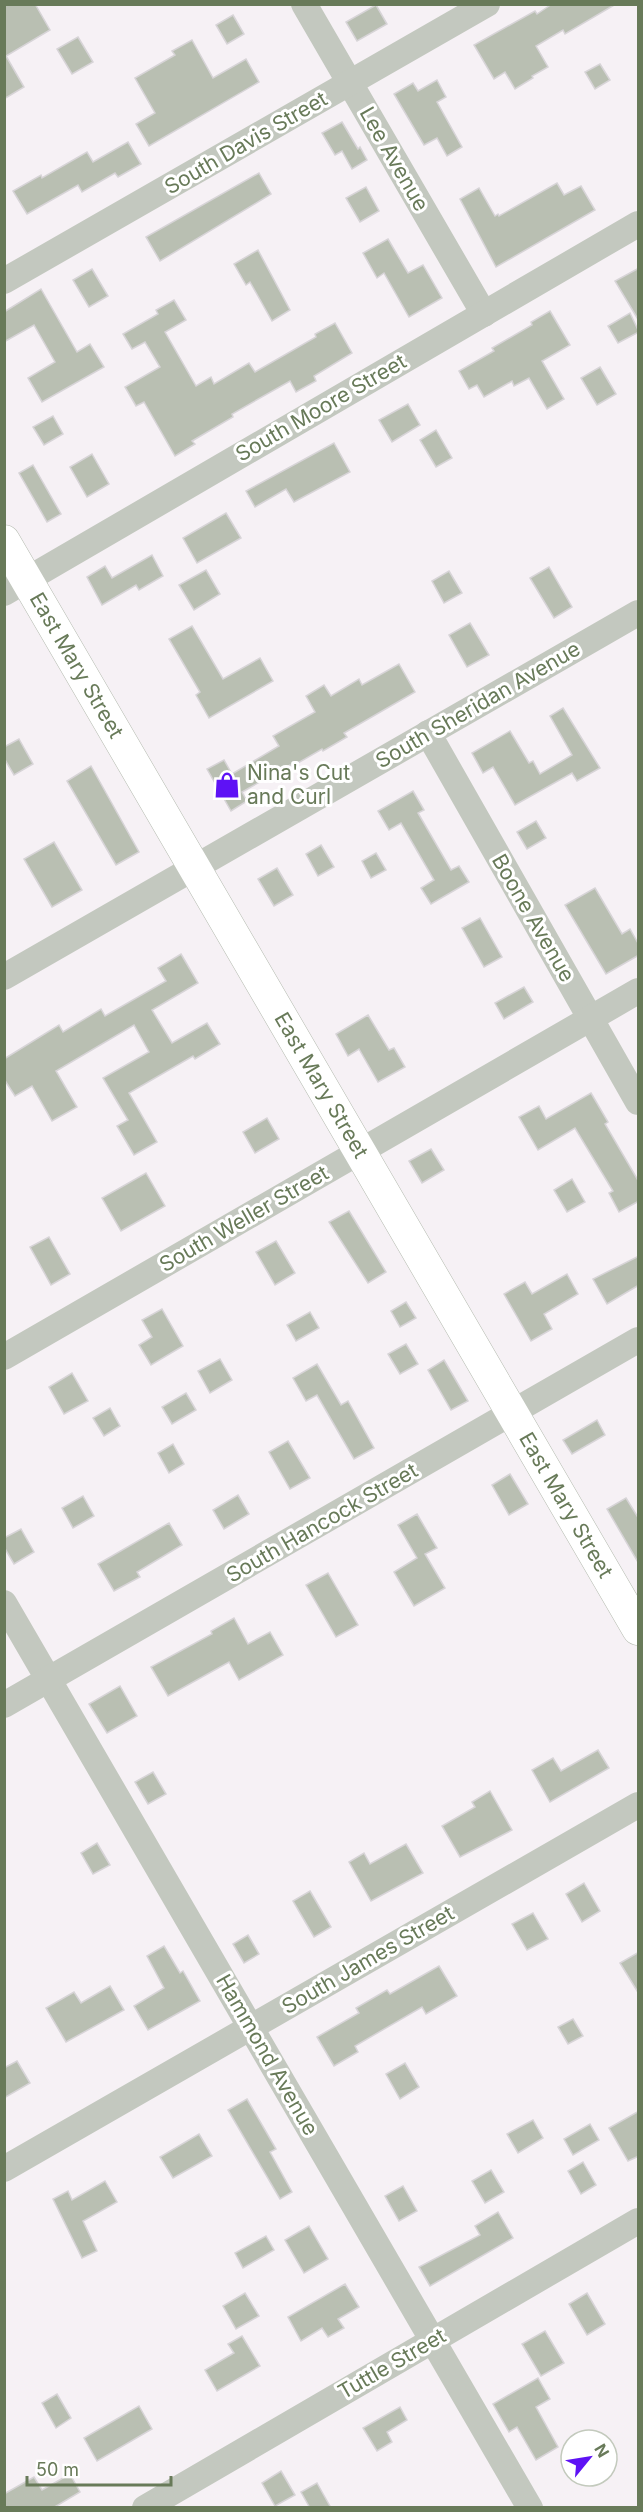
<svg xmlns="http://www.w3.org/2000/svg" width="643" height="2512" font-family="Inter,sans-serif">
	<rect width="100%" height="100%" fill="#f6f1f5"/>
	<!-- building -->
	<g fill="#b9bfb2" stroke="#d7d4d7" stroke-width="1.5">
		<polygon points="4,4 35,4 50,30 6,56 24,87 4,99"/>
		<polygon points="552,4 616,4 565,34 563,30 536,46 548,67 532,76 533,78 515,89 505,72 494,79 474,45 535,11 537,14"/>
		<polygon points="376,5 387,24 357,41 346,22"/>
		<polygon points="233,15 244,34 227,44 216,25"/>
		<polygon points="78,37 93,62 72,74 57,49"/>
		<polygon points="192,40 213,78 246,59 259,82 149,146 136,124 155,113 135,78 175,55 172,51"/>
		<polygon points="600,64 610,80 595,89 585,72"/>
		<polygon points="437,80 446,97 437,102 462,147 447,156 437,138 424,145 394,94 413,83 418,91"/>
		<polygon points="342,122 358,149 360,147 367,160 352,169 342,151 335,155 322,133"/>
		<polygon points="128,142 141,164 118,177 115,173 82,192 78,185 27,214 13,191 41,175 42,178 87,152 93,162"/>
		<polygon points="259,173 271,194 160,261 146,237"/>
		<polygon points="557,183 564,195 581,186 595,210 496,267 460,199 479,188 495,216 498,214 499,216"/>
		<polygon points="366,187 379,211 360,222 346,198"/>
		<polygon points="388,239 408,273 423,265 442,298 409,317 384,273 377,278 363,253"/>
		<polygon points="258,250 290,310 272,321 250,282 246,285 234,264"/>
		<polygon points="639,268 639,321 615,281"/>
		<polygon points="92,269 108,296 89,307 73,280"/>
		<polygon points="41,289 77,352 90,344 104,367 42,402 28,378 55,362 34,325 4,342 4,312"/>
		<polygon points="174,300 186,320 165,332 196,386 211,377 214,384 249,363 255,372 316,337 315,334 335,323 352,353 314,376 316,381 296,392 290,381 232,414 233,417 192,441 195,444 175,456 144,402 136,406 125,387 160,367 145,342 132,349 123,334 158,314 156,310"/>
		<polygon points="550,311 570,345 542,361 564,399 547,409 529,378 514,386 512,381 484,397 477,385 469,389 459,371 494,351 492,348 532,325 531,322"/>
		<polygon points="630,313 639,332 618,343 608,326"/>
		<polygon points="600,367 616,394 597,405 581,378"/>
		<polygon points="408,404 420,425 392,442 379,420"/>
		<polygon points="53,416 63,434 44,445 33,427"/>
		<polygon points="436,430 452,458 436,467 420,440"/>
		<polygon points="334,443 350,472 294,502 286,489 255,507 246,491"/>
		<polygon points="92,454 109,484 87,497 70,467"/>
		<polygon points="33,465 61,514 47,522 19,473"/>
		<polygon points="226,513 241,538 197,563 183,538"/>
		<polygon points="152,555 163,576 139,590 136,585 102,605 87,577 105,566 112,578"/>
		<polygon points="549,567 572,607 554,618 530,578"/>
		<polygon points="206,570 220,594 194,610 179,585"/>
		<polygon points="449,571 462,593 444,603 432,581"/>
		<polygon points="470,623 489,655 467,667 449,635"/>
		<polygon points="192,626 223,679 260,658 273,681 209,718 196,695 200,692 169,639"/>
		<polygon points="399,664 415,692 344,733 347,737 323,751 322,749 291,767 290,765 242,792 247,801 231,811 207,769 224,760 232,774 279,746 273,736 315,712 306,696 324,685 331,696 359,679 362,685"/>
		<polygon points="563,708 600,768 577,781 572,773 515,805 493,767 483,773 472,753 510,731 529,763 533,761 540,774 572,755 550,716"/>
		<polygon points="19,739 33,764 14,775 4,758 4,747"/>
		<polygon points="91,766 139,852 116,865 67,781"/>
		<polygon points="413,791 424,810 418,813 451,870 459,866 469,882 431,904 421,888 434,880 401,823 389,830 378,811"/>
		<polygon points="536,821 546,838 527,849 517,832"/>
		<polygon points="54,842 82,890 52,907 24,859"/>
		<polygon points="321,845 334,867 318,876 306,854"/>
		<polygon points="376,853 386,870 371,878 362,861"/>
		<polygon points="277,868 293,895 274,906 258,879"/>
		<polygon points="595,888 622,934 630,929 639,945 639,955 606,974 565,905"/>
		<polygon points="480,918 502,957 484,967 462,928"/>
		<polygon points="181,954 198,983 152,1010 172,1043 207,1023 220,1044 195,1059 193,1056 129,1093 157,1142 134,1155 117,1126 128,1120 103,1078 149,1052 134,1025 56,1071 77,1107 52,1121 32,1086 15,1096 4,1079 4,1059 59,1025 63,1032 101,1009 105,1016 166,981 158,968"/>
		<polygon points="524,987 533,1002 504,1019 495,1003"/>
		<polygon points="368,1015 389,1050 394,1048 405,1067 378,1082 359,1049 348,1056 336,1034"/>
		<polygon points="591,1093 608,1122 605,1124 639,1182 639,1201 619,1212 609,1193 613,1191 575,1128 538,1150 519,1117 539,1106 546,1119"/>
		<polygon points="267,1118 279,1139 255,1153 243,1132"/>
		<polygon points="431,1149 444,1170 422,1183 409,1161"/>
		<polygon points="146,1173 165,1206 121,1231 102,1198"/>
		<polygon points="572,1179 585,1202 567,1212 554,1190"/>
		<polygon points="349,1211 386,1272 368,1283 329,1222"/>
		<polygon points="49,1237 70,1274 51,1285 30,1247"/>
		<polygon points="276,1241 295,1273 275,1285 256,1252"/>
		<polygon points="639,1256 639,1285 607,1304 593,1279"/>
		<polygon points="567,1274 578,1294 544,1314 552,1329 531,1341 504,1294 525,1282 532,1294"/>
		<polygon points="406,1302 416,1318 400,1327 391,1311"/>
		<polygon points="162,1309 183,1346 151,1365 139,1345 152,1337 142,1320"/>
		<polygon points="310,1312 319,1328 296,1341 287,1325"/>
		<polygon points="406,1344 418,1364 400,1374 388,1354"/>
		<polygon points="220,1359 232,1380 210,1393 198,1371"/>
		<polygon points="444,1360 468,1401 451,1410 428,1370"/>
		<polygon points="317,1364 341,1405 348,1401 374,1448 354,1459 317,1395 306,1401 293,1378"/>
		<polygon points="72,1373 88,1401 64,1414 49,1387"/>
		<polygon points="186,1393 196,1410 172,1424 162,1407"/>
		<polygon points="110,1408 120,1426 104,1436 93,1418"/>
		<polygon points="597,1420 605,1435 572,1454 563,1440"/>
		<polygon points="288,1441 310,1478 290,1489 269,1452"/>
		<polygon points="173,1444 184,1464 169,1473 158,1453"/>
		<polygon points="510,1474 528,1504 509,1515 492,1485"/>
		<polygon points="238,1495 249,1514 224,1529 213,1510"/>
		<polygon points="83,1496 94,1516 73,1528 62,1508"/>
		<polygon points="626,1498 639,1519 639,1564 607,1509"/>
		<polygon points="417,1514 437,1548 425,1554 445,1588 414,1606 394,1572 417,1558 398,1525"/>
		<polygon points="169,1523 182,1545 137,1572 140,1577 114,1591 98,1564"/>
		<polygon points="21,1529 34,1552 14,1564 4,1547 4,1538"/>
		<polygon points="328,1573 358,1625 336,1637 306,1585"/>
		<polygon points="234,1618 248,1644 270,1632 283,1655 239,1680 229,1662 168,1696 151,1667 212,1634 211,1631"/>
		<polygon points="120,1686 137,1716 107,1733 89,1704"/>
		<polygon points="598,1750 609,1768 550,1802 532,1770 553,1758 561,1771"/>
		<polygon points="153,1772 166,1794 148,1804 135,1782"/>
		<polygon points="490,1791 512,1830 460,1857 442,1826 475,1807 472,1802"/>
		<polygon points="97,1843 110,1865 93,1874 81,1853"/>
		<polygon points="406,1844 423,1873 371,1901 349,1862 364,1853 370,1864"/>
		<polygon points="584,1883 600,1911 582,1922 566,1894"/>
		<polygon points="310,1891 331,1927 314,1937 293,1901"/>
		<polygon points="533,1913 548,1939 527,1950 512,1924"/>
		<polygon points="248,1935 259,1954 244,1963 233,1944"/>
		<polygon points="164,1946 180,1973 183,1971 200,2001 148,2030 134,2006 164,1988 147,1956"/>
		<polygon points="639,1952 639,1994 620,1963"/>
		<polygon points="439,1966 457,1996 426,2014 422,2007 355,2046 358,2052 334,2066 317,2037 359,2013 356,2008 387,1990 390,1994"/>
		<polygon points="110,1986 124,2010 66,2042 46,2008 74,1992 81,2003"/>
		<polygon points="573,2019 583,2036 568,2044 558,2027"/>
		<polygon points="17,2061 30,2083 4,2098 4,2068"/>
		<polygon points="405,2063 419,2087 400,2099 386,2074"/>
		<polygon points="247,2099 276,2149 270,2152 292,2192 280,2199 228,2110"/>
		<polygon points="639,2111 639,2156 628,2161 609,2128"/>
		<polygon points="533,2120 543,2138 518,2153 507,2134"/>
		<polygon points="590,2124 599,2140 573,2155 564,2139"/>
		<polygon points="199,2134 212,2156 173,2178 160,2157"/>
		<polygon points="583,2162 596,2185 581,2194 568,2171"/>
		<polygon points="491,2170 504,2192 485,2203 472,2181"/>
		<polygon points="105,2181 117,2202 83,2221 97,2251 82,2258 53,2199 68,2191 72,2200"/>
		<polygon points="403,2186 417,2211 399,2221 385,2196"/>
		<polygon points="498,2212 513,2238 430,2286 419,2267 480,2235 475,2226"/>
		<polygon points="309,2226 328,2259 304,2273 285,2240"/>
		<polygon points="266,2236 274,2250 243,2268 235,2253"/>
		<polygon points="345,2284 359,2307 338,2319 344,2328 328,2337 322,2328 301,2341 288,2317"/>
		<polygon points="245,2293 259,2316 236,2329 223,2306"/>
		<polygon points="587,2293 605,2324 587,2335 569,2304"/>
		<polygon points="545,2331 564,2363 541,2376 522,2344"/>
		<polygon points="242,2336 260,2366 217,2391 205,2370 234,2353 228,2344"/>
		<polygon points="538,2378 550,2399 536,2407 558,2447 536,2460 517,2427 509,2432 493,2404"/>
		<polygon points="57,2394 71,2418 56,2428 42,2403"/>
		<polygon points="139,2406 152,2429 97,2461 84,2438"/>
		<polygon points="400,2407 407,2420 387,2432 392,2442 377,2451 363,2428"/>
		<polygon points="281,2471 295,2495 275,2506 262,2483"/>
		<polygon points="70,2474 80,2492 53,2508 4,2508 4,2494 34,2477 42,2490"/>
		<polygon points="317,2483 331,2508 310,2508 301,2492"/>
	</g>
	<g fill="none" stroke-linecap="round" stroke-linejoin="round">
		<!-- major casing -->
		<g stroke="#b5bbb0" stroke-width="33">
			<g id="major">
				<path id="s1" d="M4,541L638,1629"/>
			</g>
		</g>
		<!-- minor -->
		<g stroke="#c3c8bf" stroke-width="26">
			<polyline points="304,4 484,314"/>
			<polyline points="4,281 487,4"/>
			<polyline points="4,593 638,224"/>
			<polyline points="428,733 638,1102"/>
			<polyline points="4,977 638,613"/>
			<polyline points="4,1357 638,991"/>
			<polyline points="4,1603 530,2508"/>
			<polyline points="4,1705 638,1340"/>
			<polyline points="4,2169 638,1805"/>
			<polyline points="145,2508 638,2221"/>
		</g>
		<!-- major -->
		<use href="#major" stroke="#fff" stroke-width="32"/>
	</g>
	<!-- icons -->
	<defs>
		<g id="shop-bare" transform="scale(2.07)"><path d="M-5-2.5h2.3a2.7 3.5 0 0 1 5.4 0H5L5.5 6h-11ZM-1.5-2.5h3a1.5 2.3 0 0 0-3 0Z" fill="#5e12f5" stroke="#fff" stroke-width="2.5" paint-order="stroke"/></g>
	</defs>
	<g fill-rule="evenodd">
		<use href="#shop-bare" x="227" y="785"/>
	</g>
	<g text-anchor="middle" stroke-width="6" stroke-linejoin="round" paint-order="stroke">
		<!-- street labels -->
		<g font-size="21" fill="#687a59" stroke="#fff">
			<text transform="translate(246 143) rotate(-30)" y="7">South Davis Street</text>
			<text transform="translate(394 159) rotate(60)" y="7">Lee Avenue</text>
			<text transform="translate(321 408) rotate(-30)" y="7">South Moore Street</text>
			<text dy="7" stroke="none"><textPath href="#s1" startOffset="144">East Mary Street</textPath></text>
			<text transform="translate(478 705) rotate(-30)" y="7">South Sheridan Avenue</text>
			<text transform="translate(533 918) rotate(60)" y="7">Boone Avenue</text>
			<text dy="7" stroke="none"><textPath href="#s1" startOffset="630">East Mary Street</textPath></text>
			<text transform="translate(244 1219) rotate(-30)" y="7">South Weller Street</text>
			<text dy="7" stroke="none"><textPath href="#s1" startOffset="1116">East Mary Street</textPath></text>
			<text transform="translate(322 1523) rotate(-30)" y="7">South Hancock Street</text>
			<text transform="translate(368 1960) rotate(-30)" y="7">South James Street</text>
			<text transform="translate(267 2055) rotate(60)" y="7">Hammond Avenue</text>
			<text transform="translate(392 2364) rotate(-30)" y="7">Tuttle Street</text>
		</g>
		<!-- poi labels -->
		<g font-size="21" fill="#687a59" stroke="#fff" text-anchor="start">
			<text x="247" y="780">Nina's Cut<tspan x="247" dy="24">and Curl</tspan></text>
		</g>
	</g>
	<!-- border -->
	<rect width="643" height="2512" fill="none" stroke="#687a59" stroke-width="12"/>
	<!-- north arrow -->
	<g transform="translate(589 2458) rotate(60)"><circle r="28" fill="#ffffff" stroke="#c3cabd" stroke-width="1.5"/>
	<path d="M0-4.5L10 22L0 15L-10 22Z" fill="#5e12f5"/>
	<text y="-9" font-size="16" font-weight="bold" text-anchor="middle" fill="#687a59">N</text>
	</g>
	<!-- scale -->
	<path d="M27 2476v9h144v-9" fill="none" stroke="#687a59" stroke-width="3"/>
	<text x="36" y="2476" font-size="18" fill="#687a59" stroke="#ffffff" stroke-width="4.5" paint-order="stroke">50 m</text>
</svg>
